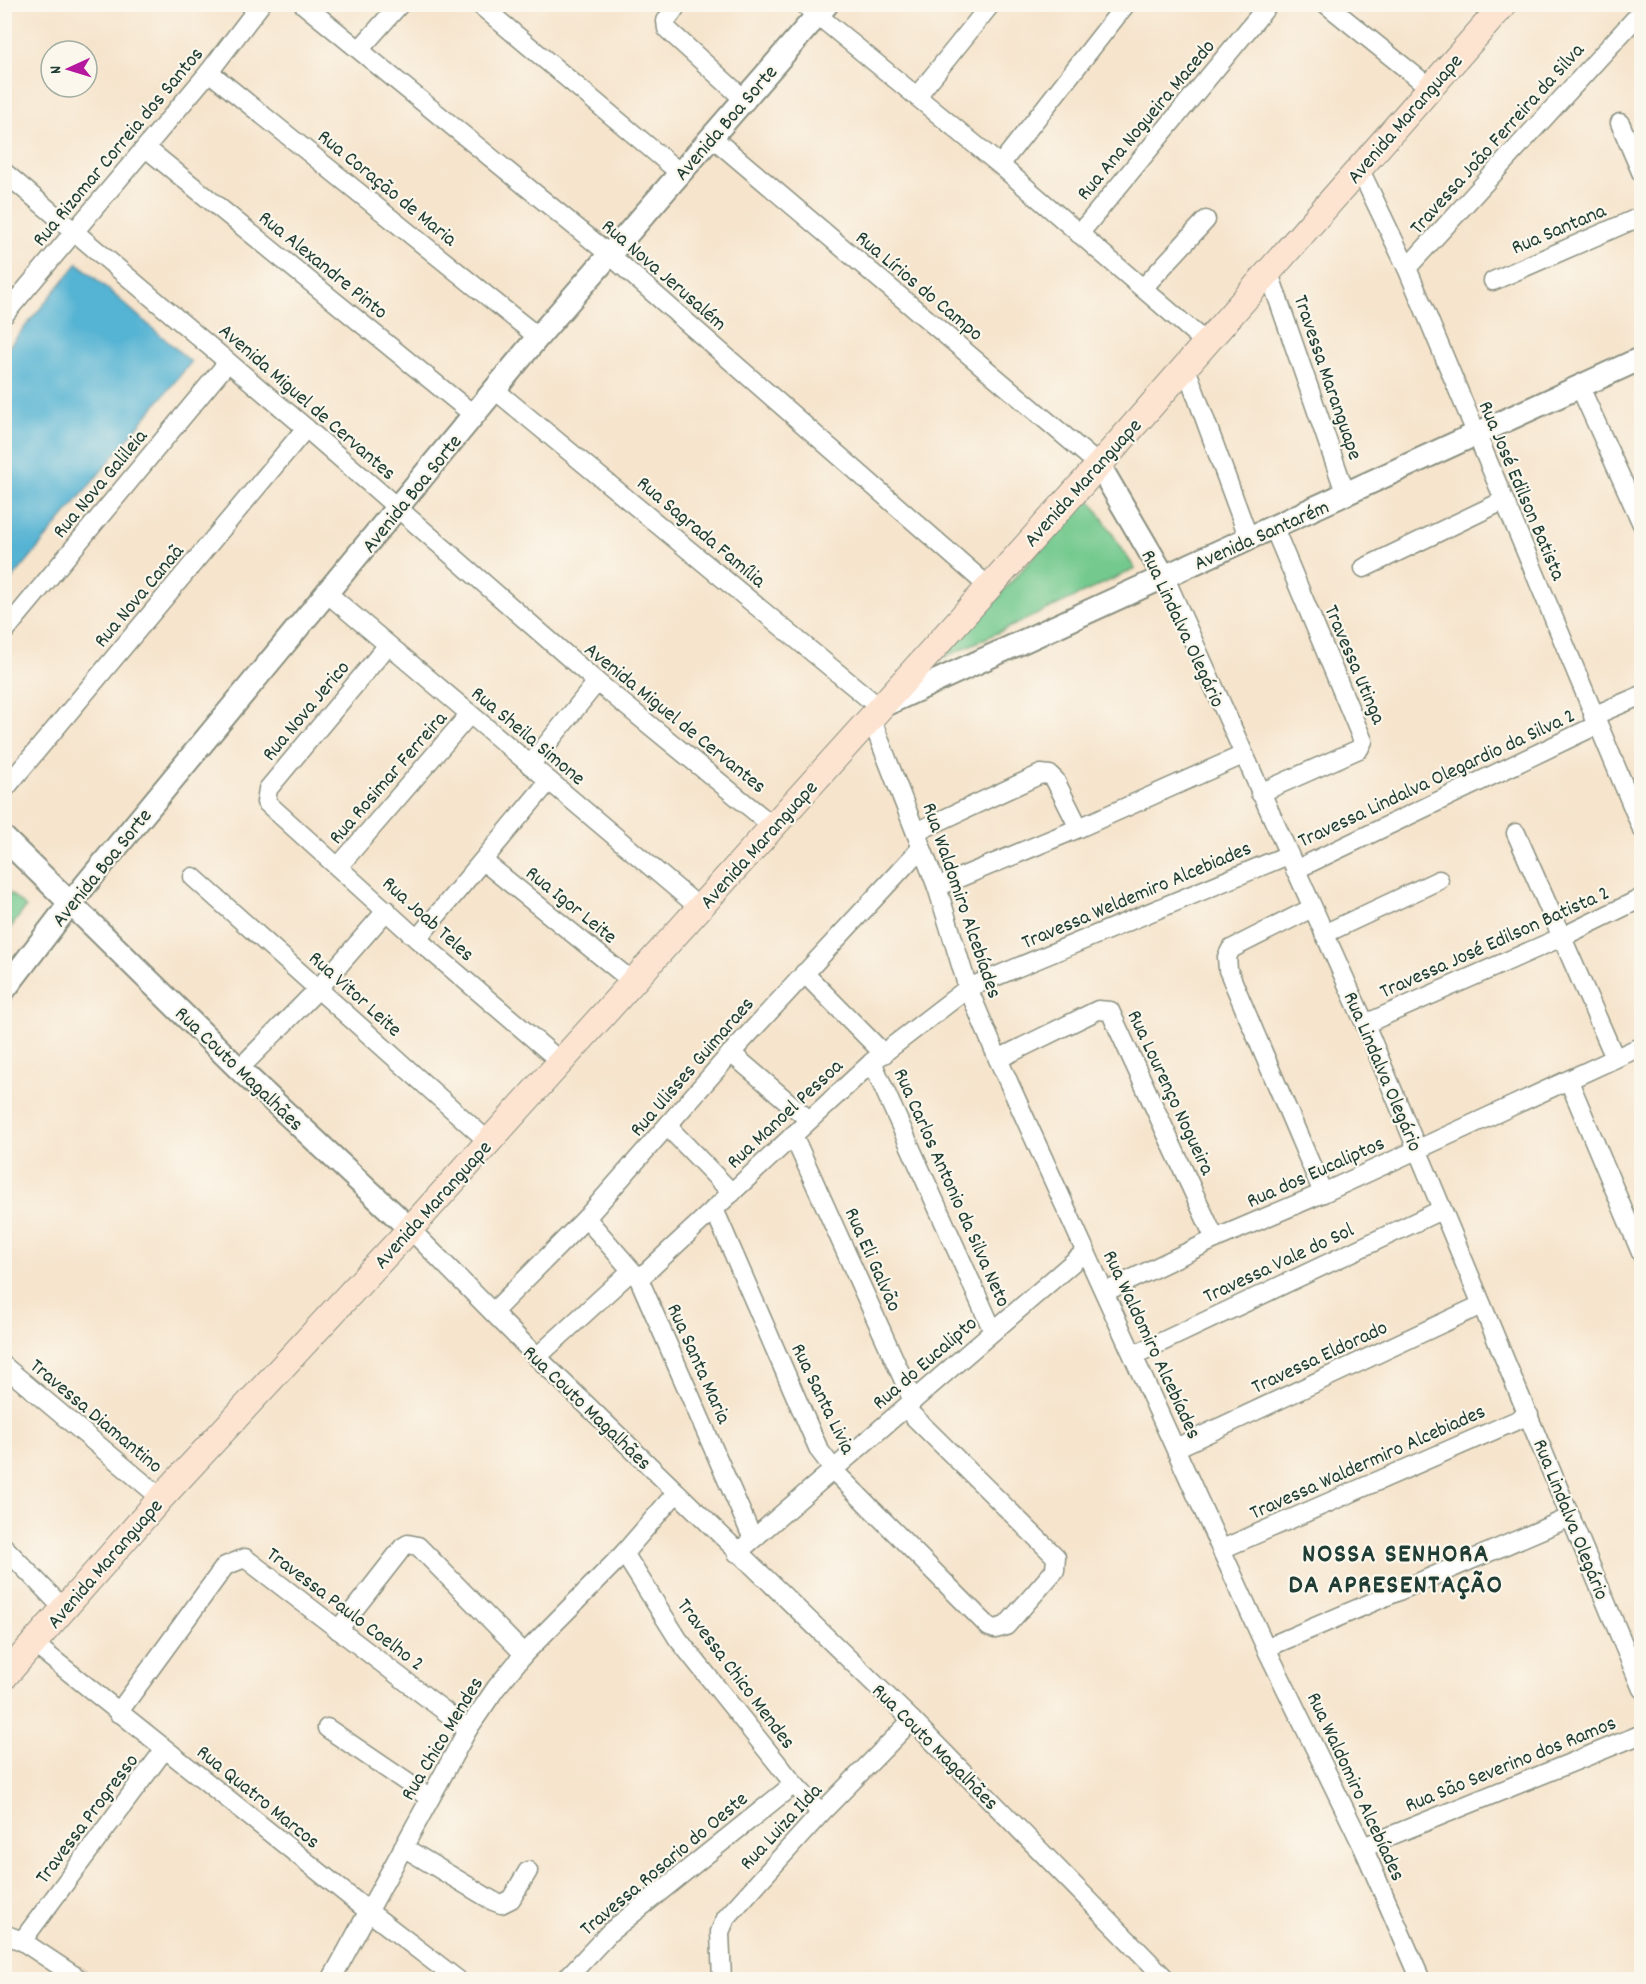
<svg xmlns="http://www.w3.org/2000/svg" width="1646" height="1984" font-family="Dekko,sans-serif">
	<rect width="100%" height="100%" fill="#fbf7ec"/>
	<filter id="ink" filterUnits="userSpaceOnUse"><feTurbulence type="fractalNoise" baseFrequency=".0167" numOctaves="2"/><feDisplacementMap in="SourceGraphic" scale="12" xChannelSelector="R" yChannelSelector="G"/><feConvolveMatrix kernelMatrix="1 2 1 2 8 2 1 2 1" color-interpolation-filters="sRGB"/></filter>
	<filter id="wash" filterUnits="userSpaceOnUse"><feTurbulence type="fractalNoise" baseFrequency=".008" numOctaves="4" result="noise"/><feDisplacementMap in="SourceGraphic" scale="24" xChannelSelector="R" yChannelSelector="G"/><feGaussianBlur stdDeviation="1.35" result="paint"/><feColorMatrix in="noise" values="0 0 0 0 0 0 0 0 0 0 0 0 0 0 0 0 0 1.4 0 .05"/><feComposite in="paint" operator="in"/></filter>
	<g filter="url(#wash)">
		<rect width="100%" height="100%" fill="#f6e4cc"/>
		<!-- green -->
		<g fill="#73c98e" stroke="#498361" stroke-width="1.5">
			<polygon points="1088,496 1135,569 943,658"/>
			<polygon points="5,889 26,907 5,935"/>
		</g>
		<!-- water -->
		<polygon fill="#54b3d3" stroke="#3a7884" stroke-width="1.5" points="78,263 191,362 5,588 5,351"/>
	</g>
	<g filter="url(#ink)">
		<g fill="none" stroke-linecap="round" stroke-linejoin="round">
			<!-- minor casing -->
			<g stroke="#8a9080" stroke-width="21">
				<g id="minor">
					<polyline points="303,4 610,255 989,587"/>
					<polyline points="479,4 680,173"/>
					<polyline points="678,4 666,21 667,29 746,101"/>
					<polyline points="804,4 1000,165 1206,343"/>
					<polyline points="1326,4 1429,87"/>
					<polyline points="360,49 400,4"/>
					<polyline points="209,72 538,337"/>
					<polyline points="917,96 991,4"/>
					<polyline points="1620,123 1642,174"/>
					<polyline points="713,138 1099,465"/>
					<polyline points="146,148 474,415"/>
					<polyline points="1000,165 1126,4"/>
					<polyline points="1360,170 1407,268 1642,829"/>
					<polyline points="4,172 306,428 597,682 774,827"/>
					<polyline points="1079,234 1269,4"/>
					<polyline points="1407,268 1642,11"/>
					<polyline points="1269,273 1346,495"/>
					<polyline points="1493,281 1642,216"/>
					<polyline points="1143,288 1206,220"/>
					<polyline points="4,315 209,72 261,4"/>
					<polyline points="1185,365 1249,539"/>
					<polyline points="1580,387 1642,524"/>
					<polyline points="495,390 880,708"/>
					<polyline points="1364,568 1503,501"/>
					<polyline points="1165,578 1365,1024 1642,1689"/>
					<polyline points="328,594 701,909"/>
					<polyline points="4,632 228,362"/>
					<polyline points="388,645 268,789 266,802 417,939 561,1062"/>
					<polyline points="1593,716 1642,695"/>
					<polyline points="871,718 937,887 968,988 998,1059 1266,1648 1363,1847 1421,1980"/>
					<polyline points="530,765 597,682"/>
					<polyline points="4,790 306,428"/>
					<polyline points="1260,793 1359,749 1363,741 1274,528"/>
					<polyline points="916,832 1041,774 1050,775 1055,780 1079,828"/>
					<polyline points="1516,833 1615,1058"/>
					<polyline points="483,861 633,982"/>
					<polyline points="338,867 469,715"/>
					<polyline points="1295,870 1597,725"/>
					<polyline points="193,877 489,1142"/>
					<polyline points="937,887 1079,828 1243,755"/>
					<polyline points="1312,908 1231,949 1227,957 1228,970 1323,1193"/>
					<polyline points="1324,934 1439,880"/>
					<polyline points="417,939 549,781"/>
					<polyline points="804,973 884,1054"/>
					<polyline points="1365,1024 1562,937 1642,898"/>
					<polyline points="731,1053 808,1119"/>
					<polyline points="998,1059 1098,1010 1110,1011 1215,1239"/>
					<polyline points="872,1062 993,1331"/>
					<polyline points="239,1069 318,989 387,910"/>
					<polyline points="1569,1081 1642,1255"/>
					<polyline points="668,1127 732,1193"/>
					<polyline points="793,1135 913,1401"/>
					<polyline points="714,1209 819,1450 838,1475 989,1627 995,1629 1006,1626 1055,1570 1056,1557 905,1408"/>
					<polyline points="586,1218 639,1279 753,1539"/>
					<polyline points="410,1229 537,1357 912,1720 1167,1980"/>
					<polyline points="639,1279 872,1062 968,988 1288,855"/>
					<polyline points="1105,1292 1215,1239 1323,1193 1642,1046"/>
					<polyline points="493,1312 586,1218 731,1053 921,848"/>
					<polyline points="1134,1355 1441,1210"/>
					<polyline points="537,1357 631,1271"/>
					<polyline points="4,1366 161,1498"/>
					<polyline points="1176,1448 1481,1305"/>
					<polyline points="4,1547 64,1609"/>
					<polyline points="1222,1549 1529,1415"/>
					<polyline points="624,1553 678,1639 794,1784 821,1813"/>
					<polyline points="737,1553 1086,1251"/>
					<polyline points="338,1630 403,1547 408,1544 418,1546 524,1654"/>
					<polyline points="34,1644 368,1911 458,1980"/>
					<polyline points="1266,1648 1571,1517"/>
					<polyline points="118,1713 225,1566 245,1558 468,1729"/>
					<polyline points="327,1728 430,1798"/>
					<polyline points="403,1847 493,1901 501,1904 511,1899 528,1871"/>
					<polyline points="1363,1847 1642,1734"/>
					<polyline points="4,1934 22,1941 81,1980"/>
					<polyline points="22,1941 164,1750"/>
					<polyline points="331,1980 468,1729 496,1688 524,1654 624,1553 676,1493"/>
					<polyline points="565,1980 610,1932 794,1784"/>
					<polyline points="722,1980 720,1932 726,1918 821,1813 912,1720"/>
				</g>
			</g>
			<!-- tertiary casing -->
			<g stroke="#8a9080" stroke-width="26">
				<g id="tertiary">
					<polyline points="1099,465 1165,578"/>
					<polyline points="882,706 1642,358"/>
					<polyline points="4,838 239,1069 410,1229"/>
					<polyline points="4,990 72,901 538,337 827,4"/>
				</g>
			</g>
			<!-- secondary casing -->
			<g stroke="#8a9080" stroke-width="28">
				<polyline id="secondary" points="4,1677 161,1498 410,1229 1099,465 1504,4"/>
			</g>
			<!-- minor -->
			<use href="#minor" stroke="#fff" stroke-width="18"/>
			<!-- tertiary -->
			<use href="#tertiary" stroke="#fff" stroke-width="22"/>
			<!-- secondary -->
			<use href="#secondary" stroke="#fde4d1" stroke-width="26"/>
		</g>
	</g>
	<g text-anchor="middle" stroke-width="4.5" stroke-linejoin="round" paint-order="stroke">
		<!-- street labels -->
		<g font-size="21" fill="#1f3d34" stroke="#fbf7ec">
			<text transform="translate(1404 118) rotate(-49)" y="7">Avenida Maranguape</text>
			<text transform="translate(1145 119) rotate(-50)" y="7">Rua Ana Nogueira Macedo</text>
			<text transform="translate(725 122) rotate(-49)" y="7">Avenida Boa Sorte</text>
			<text transform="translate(1496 138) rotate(-48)" y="7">Travessa João Ferreira da Silva</text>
			<text transform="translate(117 146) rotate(-50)" y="7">Rua Rizomar Correia dos Santos</text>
			<text transform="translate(388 187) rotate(39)" y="7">Rua Coração de Maria</text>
			<text transform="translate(1558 228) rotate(-23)" y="7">Rua Santana</text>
			<text transform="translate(324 264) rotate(39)" y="7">Rua Alexandre Pinto</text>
			<text transform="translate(665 274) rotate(41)" y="7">Rua Nova Jerusalém</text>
			<text transform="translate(920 285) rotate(40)" y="7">Rua Lírios do Campo</text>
			<text transform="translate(1329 377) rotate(71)" y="7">Travessa Maranguape</text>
			<text transform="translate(308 401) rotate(41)" y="7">Avenida Miguel de Cervantes</text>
			<text transform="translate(1082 482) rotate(-48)" y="7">Avenida Maranguape</text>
			<text transform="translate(99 483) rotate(-50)" y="7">Rua Nova Galileia</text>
			<text transform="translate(1523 490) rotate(67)" y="7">Rua José Edilson Batista</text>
			<text transform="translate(411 493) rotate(-51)" y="7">Avenida Boa Sorte</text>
			<text transform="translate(702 531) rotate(40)" y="7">Rua Sagrada Família</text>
			<text transform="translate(1261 534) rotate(-24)" y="7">Avenida Santarém</text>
			<text transform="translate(138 595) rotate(-50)" y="7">Rua Nova Canaã</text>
			<text transform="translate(1184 628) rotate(65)" y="7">Rua Lindalva Olegário</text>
			<text transform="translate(1356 664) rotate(67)" y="7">Travessa Utinga</text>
			<text transform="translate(305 710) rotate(-50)" y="7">Rua Nova Jerico</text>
			<text transform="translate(676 717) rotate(39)" y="7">Avenida Miguel de Cervantes</text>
			<text transform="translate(529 735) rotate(40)" y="7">Rua Sheila Simone</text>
			<text transform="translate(387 777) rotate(-49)" y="7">Rua Rosimar Ferreira</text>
			<text transform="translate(1436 777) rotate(-25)" y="7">Travessa Lindalva Olegardio da Silva 2</text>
			<text transform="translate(758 844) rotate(-48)" y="7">Avenida Maranguape</text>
			<text transform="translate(101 867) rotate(-51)" y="7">Avenida Boa Sorte</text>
			<text transform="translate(1136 894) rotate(-23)" y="7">Travessa Weldemiro Alcebiades</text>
			<text transform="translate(963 900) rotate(71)" y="7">Rua Waldomiro Alcebíades</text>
			<text transform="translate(572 904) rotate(39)" y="7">Rua Igor Leite</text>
			<text transform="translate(429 918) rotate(42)" y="7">Rua Joab Teles</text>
			<text transform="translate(1494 941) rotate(-24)" y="7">Travessa José Edilson Batista 2</text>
			<text transform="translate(356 993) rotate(42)" y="7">Rua Vitor Leite</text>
			<text transform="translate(691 1066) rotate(-49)" y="7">Rua Ulisses Guimaraes</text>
			<text transform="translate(240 1068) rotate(44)" y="7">Rua Couto Magalhães</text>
			<text transform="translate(1384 1071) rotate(67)" y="7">Rua Lindalva Olegário</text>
			<text transform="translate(1172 1092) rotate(65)" y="7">Rua Lourenço Nogueira</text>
			<text transform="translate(784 1113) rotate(-43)" y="7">Rua Manoel Pessoa</text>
			<text transform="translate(1315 1171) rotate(-24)" y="7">Rua dos Eucaliptos</text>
			<text transform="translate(953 1187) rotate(66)" y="7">Rua Carlos Antonio da Silva Neto</text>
			<text transform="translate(432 1204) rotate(-48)" y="7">Avenida Maranguape</text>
			<text transform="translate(874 1259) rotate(66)" y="7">Rua Eli Galvão</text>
			<text transform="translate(1278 1262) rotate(-25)" y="7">Travessa Vale do Sol</text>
			<text transform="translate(1153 1344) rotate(65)" y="7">Rua Waldomiro Alcebíades</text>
			<text transform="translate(1319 1356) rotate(-25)" y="7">Travessa Eldorado</text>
			<text transform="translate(924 1362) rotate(-41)" y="7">Rua do Eucalipto</text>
			<text transform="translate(700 1363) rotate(66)" y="7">Rua Santa Maria</text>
			<text transform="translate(824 1398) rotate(64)" y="7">Rua Santa Livia</text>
			<text transform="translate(588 1407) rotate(44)" y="7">Rua Couto Magalhães</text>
			<text transform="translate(97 1415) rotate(40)" y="7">Travessa Diamantino</text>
			<text transform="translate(1367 1461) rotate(-24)" y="7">Travessa Waldermiro Alcebiades</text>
			<text transform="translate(1572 1519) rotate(68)" y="7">Rua Lindalva Olegário</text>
			<text transform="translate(104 1563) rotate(-49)" y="7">Avenida Maranguape</text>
			<text transform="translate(346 1608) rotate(37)" y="7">Travessa Paulo Coelho 2</text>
			<text transform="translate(737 1673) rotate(53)" y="7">Travessa Chico Mendes</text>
			<text transform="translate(441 1738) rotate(-59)" y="7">Rua Chico Mendes</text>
			<text transform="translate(936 1746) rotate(45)" y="7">Rua Couto Magalhães</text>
			<text transform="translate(1510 1763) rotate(-22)" y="7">Rua São Severino dos Ramos</text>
			<text transform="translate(1357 1786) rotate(65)" y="7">Rua Waldomiro Alcebíades</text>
			<text transform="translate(259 1796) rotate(39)" y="7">Rua Quatro Marcos</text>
			<text transform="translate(86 1818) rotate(-53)" y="7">Travessa Progresso</text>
			<text transform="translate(780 1826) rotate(-47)" y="7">Rua Luiza Ilda</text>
			<text transform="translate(663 1863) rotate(-40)" y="7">Travessa Rosario do Oeste</text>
		</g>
		<!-- district labels -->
		<g font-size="27" font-weight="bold" letter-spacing="1.5" fill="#1f3d34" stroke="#fbf7ec">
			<text x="1396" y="1561">NOSSA SENHORA<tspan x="1396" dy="31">DA APRESENTAÇÃO</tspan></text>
		</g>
	</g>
	<!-- margin -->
	<rect width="1646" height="1984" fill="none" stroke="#fbf7ec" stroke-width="24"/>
	<!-- north arrow -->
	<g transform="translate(69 69) rotate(266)"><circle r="28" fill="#fbf7ec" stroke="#a3ada2" stroke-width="1.5"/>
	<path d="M0-4.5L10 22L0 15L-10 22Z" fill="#b5179e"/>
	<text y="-9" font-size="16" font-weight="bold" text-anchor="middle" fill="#1f3d34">N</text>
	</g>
</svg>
